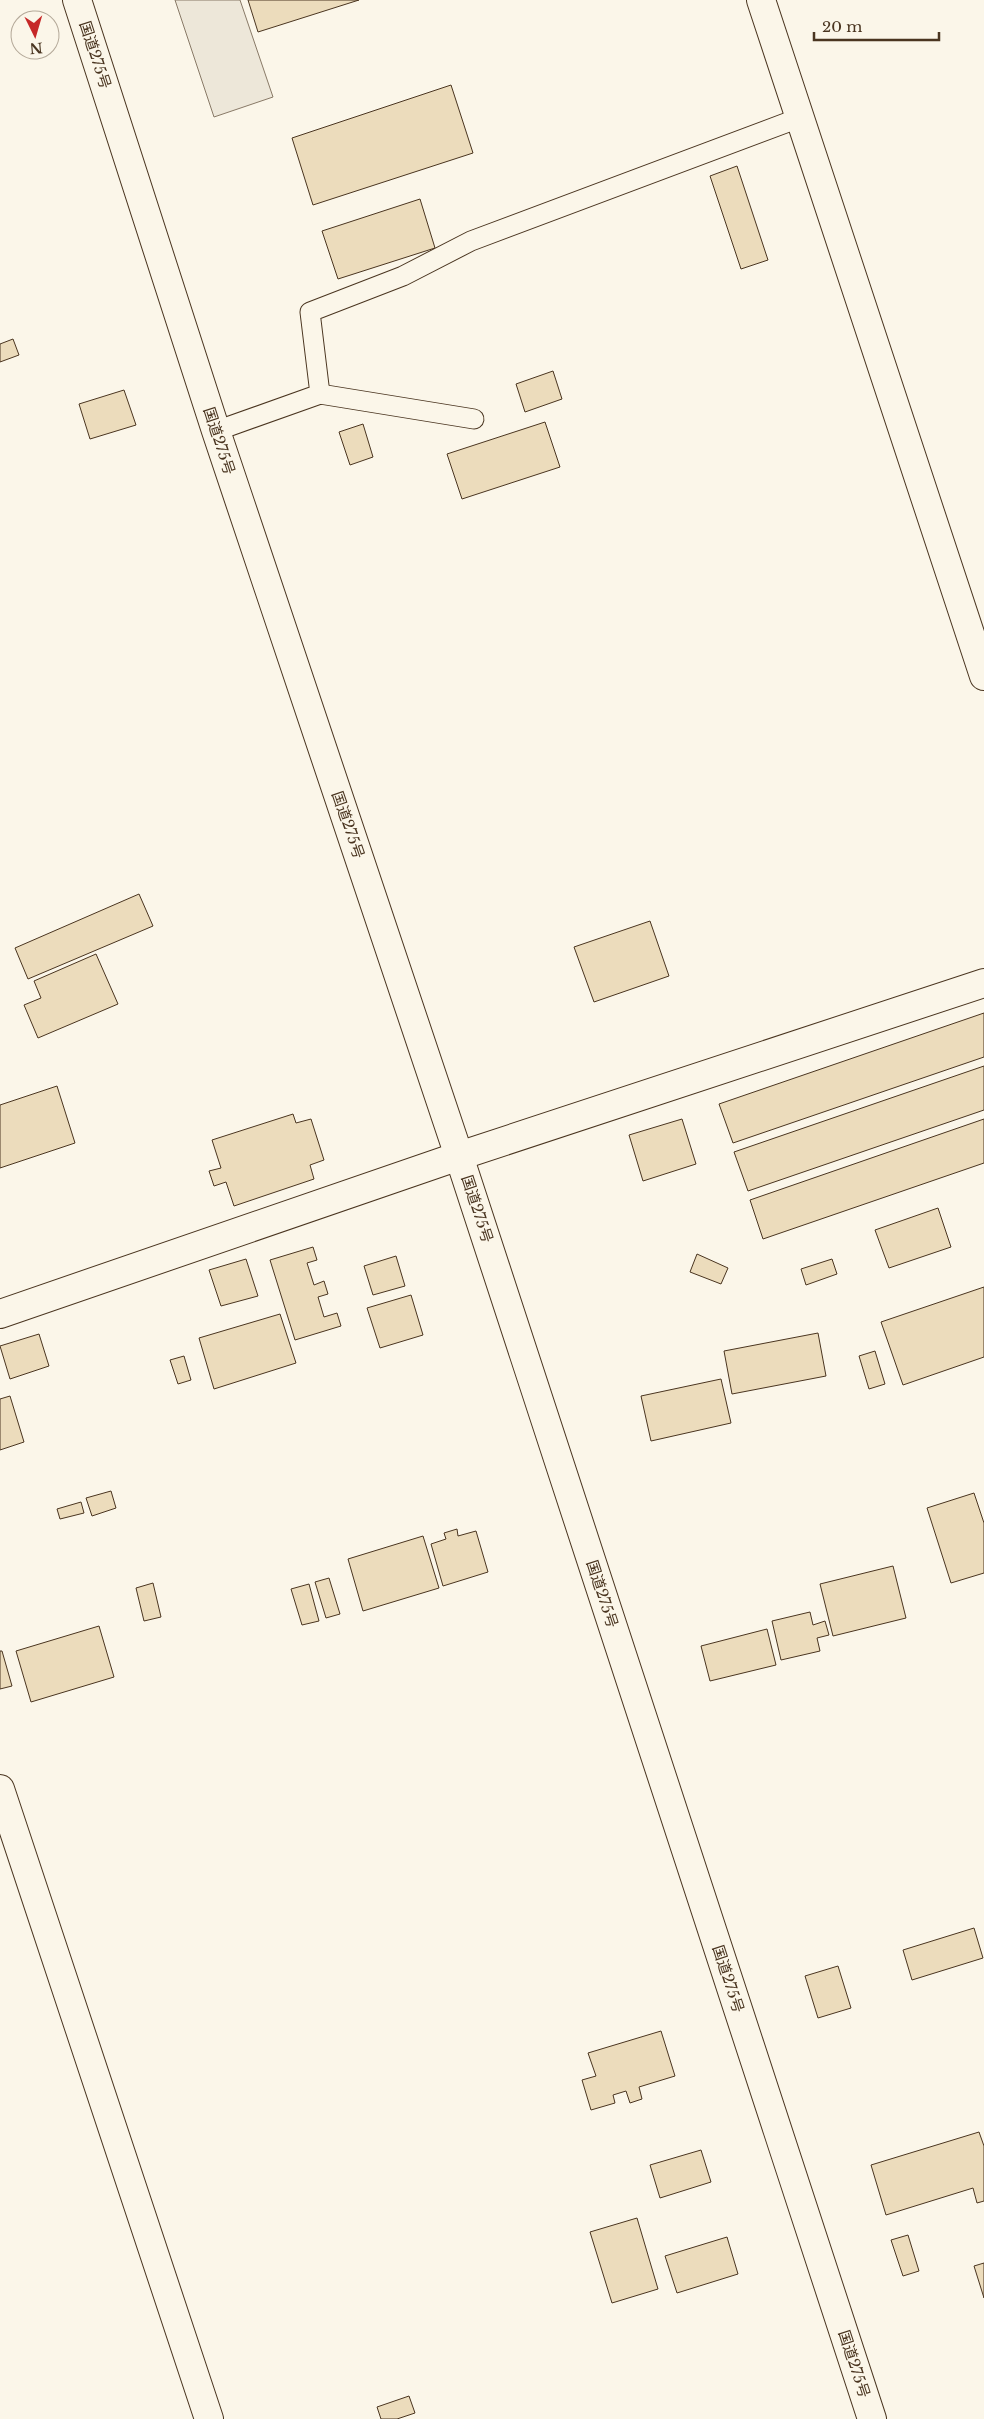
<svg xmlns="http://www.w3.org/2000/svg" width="984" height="2419" font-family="'Libre Baskerville','Noto Sans JP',serif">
	<rect width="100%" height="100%" fill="#fbf6e9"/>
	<!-- parking -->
	<polygon fill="#ede7d9" stroke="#887966" points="175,0 240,0 273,97 214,117"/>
	<!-- building -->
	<g fill="#ecdcbc" stroke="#4a3520">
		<polygon points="248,0 359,0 258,32"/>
		<polygon points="451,85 473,153 313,205 292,138"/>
		<polygon points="737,166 768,260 741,269 710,176"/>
		<polygon points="420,199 435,248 338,279 322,231"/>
		<polygon points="13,339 19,355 0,362 0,344"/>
		<polygon points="553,371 562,399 525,412 516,384"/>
		<polygon points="124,390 136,425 90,439 79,404"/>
		<polygon points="545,422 560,467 462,499 447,454"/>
		<polygon points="363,424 373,457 350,465 339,432"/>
		<polygon points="139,894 153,926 28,979 15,948"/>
		<polygon points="650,921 669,976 594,1002 574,947"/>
		<polygon points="96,954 118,1004 38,1038 24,1005 41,998 34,981"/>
		<polygon points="984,1013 984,1057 733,1143 719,1104"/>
		<polygon points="984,1066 984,1110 748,1191 734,1152"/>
		<polygon points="57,1086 75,1143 0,1168 0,1105"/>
		<polygon points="293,1114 296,1123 311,1119 324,1160 310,1165 314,1179 234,1206 226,1182 214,1186 209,1171 221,1168 212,1140"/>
		<polygon points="682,1119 696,1164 643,1181 629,1135"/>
		<polygon points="984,1119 984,1163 763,1239 750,1200"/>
		<polygon points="938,1208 951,1247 889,1268 875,1230"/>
		<polygon points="313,1247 317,1260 307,1263 314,1285 324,1281 328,1294 318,1297 324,1317 337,1313 341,1326 295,1340 270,1260"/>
		<polygon points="697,1254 728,1268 721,1284 690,1272"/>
		<polygon points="396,1256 405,1286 373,1295 364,1266"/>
		<polygon points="246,1259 258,1296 221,1306 209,1270"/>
		<polygon points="832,1259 837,1274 806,1285 801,1269"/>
		<polygon points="984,1287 984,1357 903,1385 881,1322"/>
		<polygon points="411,1295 423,1335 380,1348 367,1308"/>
		<polygon points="280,1314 296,1363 214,1389 199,1338"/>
		<polygon points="818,1333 826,1376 732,1394 724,1351"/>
		<polygon points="39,1334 49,1366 10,1379 0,1346"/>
		<polygon points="875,1351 885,1384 869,1389 859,1356"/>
		<polygon points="184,1356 191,1380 178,1384 170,1360"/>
		<polygon points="721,1379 731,1423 651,1441 641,1396"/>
		<polygon points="10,1396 24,1442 0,1450 0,1399"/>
		<polygon points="111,1491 116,1508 92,1516 86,1498"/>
		<polygon points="974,1493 984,1523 984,1573 951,1583 927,1508"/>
		<polygon points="81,1502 84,1513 60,1519 57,1509"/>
		<polygon points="457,1529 458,1536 476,1531 488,1572 443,1586 431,1544 446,1539 444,1533"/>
		<polygon points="423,1536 439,1588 363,1611 348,1559"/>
		<polygon points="893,1566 906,1618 833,1636 820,1584"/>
		<polygon points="329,1578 340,1614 326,1618 315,1582"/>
		<polygon points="153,1583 161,1617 144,1621 136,1588"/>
		<polygon points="309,1584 319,1621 302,1625 291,1589"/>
		<polygon points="810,1612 813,1625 825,1621 829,1635 817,1638 820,1651 781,1660 772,1621"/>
		<polygon points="99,1626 114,1677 31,1702 16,1651"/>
		<polygon points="767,1629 776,1665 710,1681 701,1646"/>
		<polygon points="0,1651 2,1651 12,1686 0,1689"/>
		<polygon points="974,1928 983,1958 912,1980 903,1950"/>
		<polygon points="838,1966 851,2008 818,2018 805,1976"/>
		<polygon points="661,2031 675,2076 639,2087 642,2099 630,2103 626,2091 613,2095 615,2103 591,2110 582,2080 596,2076 588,2053"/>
		<polygon points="979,2132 984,2146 984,2201 977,2203 973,2188 886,2215 871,2165"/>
		<polygon points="701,2150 711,2182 660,2198 650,2165"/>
		<polygon points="637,2218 658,2289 612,2303 590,2232"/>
		<polygon points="908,2235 919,2271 903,2276 891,2240"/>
		<polygon points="727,2237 738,2274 677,2293 665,2256"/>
		<polygon points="984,2263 984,2298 974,2266"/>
		<polygon points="409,2396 415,2413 397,2419 381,2419 377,2407"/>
	</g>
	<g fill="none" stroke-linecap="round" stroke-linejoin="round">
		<!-- service casing -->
		<g stroke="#4a3520" stroke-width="21">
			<g id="service">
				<polyline points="320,394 474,419"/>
				<polyline points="216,431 320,394 310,312 403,276 471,241 799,118"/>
			</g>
		</g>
		<!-- minor casing -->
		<g stroke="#4a3520" stroke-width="30">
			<g id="minor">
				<polyline points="761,0 984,676"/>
				<polyline points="0,1314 459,1156 984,983"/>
				<polyline points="0,1789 209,2419"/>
			</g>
		</g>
		<!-- trunk casing -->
		<g stroke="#4a3520" stroke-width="30">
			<polyline id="trunk" points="77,0 216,431 459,1156 872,2419"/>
		</g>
		<!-- service -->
		<use href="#service" stroke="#fbf6e9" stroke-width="19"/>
		<!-- minor -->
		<use href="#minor" stroke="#fbf6e9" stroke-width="28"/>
		<!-- trunk -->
		<use href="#trunk" stroke="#fbf6e9" stroke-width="28"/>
	</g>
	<g text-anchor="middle" stroke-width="4" stroke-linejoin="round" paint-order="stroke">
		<!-- street labels -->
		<g font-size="15" fill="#4a3520" stroke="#fbf6e9">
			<text transform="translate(95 55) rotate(72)" y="5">国道275号</text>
			<text transform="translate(219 441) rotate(72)" y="5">国道275号</text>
			<text transform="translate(348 825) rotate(71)" y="5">国道275号</text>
			<text transform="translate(477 1209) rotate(72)" y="5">国道275号</text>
			<text transform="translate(602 1594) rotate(72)" y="5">国道275号</text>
			<text transform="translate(728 1979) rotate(72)" y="5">国道275号</text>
			<text transform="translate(854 2364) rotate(72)" y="5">国道275号</text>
		</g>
	</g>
	<!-- north arrow -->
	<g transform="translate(35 35) rotate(175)"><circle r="24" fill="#fbf6e9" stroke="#b4a999"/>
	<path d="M0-4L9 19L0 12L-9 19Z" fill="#c62828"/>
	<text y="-8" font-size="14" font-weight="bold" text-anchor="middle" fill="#4a3520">N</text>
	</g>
	<!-- scale -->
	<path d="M814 32v8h125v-8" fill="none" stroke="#4a3520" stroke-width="2.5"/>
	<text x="822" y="32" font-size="15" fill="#4a3520" stroke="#fbf6e9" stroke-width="4" paint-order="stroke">20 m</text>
</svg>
